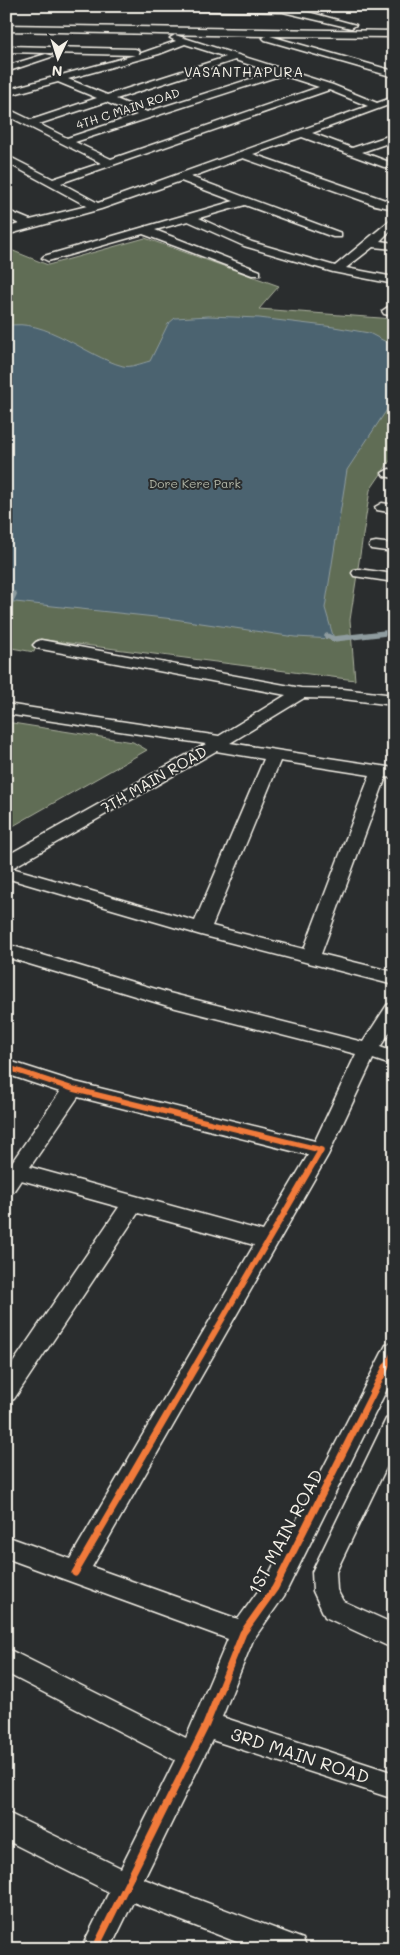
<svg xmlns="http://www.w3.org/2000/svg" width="400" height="1955" font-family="Mali,sans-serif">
	<rect width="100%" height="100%" fill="#2a2d2e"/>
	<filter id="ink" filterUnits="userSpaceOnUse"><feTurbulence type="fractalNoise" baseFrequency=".02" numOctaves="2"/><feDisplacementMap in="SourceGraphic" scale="10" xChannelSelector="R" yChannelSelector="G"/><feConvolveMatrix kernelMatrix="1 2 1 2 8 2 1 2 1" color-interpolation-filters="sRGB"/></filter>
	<g filter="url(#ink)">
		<!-- green -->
		<g fill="#616d55" stroke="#aaaf9e">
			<polygon points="145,238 279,286 259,309 394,319 394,455 370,490 350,620 355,680 38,639 34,652 6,647 6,248 48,265"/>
			<polygon points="6,722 133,742 147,750 6,830"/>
		</g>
		<!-- water -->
		<path fill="#4b646f" stroke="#8f9c9f" d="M209,316L259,318L334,327L369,333L394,346V399L347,470L325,608L334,639L295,637L174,619L6,601V326C46,317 85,356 123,366C130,368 142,363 150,361L168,324L175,318Z"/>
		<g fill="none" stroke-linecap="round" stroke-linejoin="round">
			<!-- stream -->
			<g stroke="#8f9c9f" stroke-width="5.5">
				<polyline points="6,611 14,594"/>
				<polyline points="327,636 334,639 394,632"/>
			</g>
			<!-- street casing -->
			<g stroke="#f4f1e8" stroke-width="3">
				<g id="street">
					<polygon points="123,6 286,6 356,25 351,28 283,12 127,9"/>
					<polygon points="6,25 394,31 394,37 270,36 394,71 394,77 265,40 263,38 266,36 6,31"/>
					<path d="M175,35L333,85L377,103L394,97V103L312,133L352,148L394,134V141L362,152L392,163V167H384L302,137L253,154L394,203V209L375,205L243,158L191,177L341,233V237H333L245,205L199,218L252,242L335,266L394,217V227L380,241L394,243V249L373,247L346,268L394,277V284L333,272L244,246L188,221L155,230L260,271V275H252L143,234L48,261L42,258L44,256L234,201L181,181L101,209L6,235V228L19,224L6,217V210L30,220L87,206L6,162V155L53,179L101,163L6,115V108L31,120L97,98L58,82L6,96V90L135,55L6,52V46L135,49L138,50L139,54L176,41L170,38ZM185,44L226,57L107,95L68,79L159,54ZM235,60L272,72L147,112L116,99ZM282,75L319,87L111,159L75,142ZM329,90L368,106L98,203L61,183ZM106,102L137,115L67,138L39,124Z"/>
					<polygon points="46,54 54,56 6,72 6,66"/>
					<polygon points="388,307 394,308 394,316 384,314 382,311"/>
					<polygon points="389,469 394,470 394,478 384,476 382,473"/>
					<polygon points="382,503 394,505 394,513 377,510 375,507"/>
					<polygon points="376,542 394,544 394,552 371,549 369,546 371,543"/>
					<polygon points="359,569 394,574 394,582 354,576 352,573 354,570"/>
					<path d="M41,640L301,688L343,689L394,695V705L343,699L304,698L230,743L394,768V778L386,777L321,954L394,972V985L201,935L6,878V856L206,744L6,714V704L219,736L286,695L36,648L33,645L36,642ZM216,751L264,759L195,921L12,868ZM280,761L370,775L304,949L212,926Z"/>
					<path d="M6,944L169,993L363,1042L387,1005L394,1003V1026L380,1047L394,1052V1066L373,1059L328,1155L92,1567L238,1619L266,1580L386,1345L394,1343V1375L284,1596L253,1640L222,1717L394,1773V1799L212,1740L144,1879L303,1939L307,1949H255L133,1902L110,1949H81L109,1892L6,1840V1812L121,1868L175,1760L6,1673V1648L186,1738L228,1639L6,1558V1536L70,1559L254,1245L138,1213L14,1399L6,1402V1373L119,1207L21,1180L13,1192L6,1194V1160L12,1162L60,1092L6,1074V1060L75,1082L315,1141L356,1054L168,1006L6,957ZM78,1097L308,1155L263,1231L30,1167Z"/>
					<polygon points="394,1416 394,1451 336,1572 337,1590 343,1601 394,1624 394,1649 325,1617 313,1591 312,1572 386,1419"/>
				</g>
			</g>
			<!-- street -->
			<use href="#street" fill="#2a2d2e" fill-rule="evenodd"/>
			<!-- cycleway-far1 casing -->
			<g stroke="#2a2d2e" stroke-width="9">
				<g id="cycleway-far1">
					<polyline points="6,1067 73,1089 321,1150 194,1368"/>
					<polyline points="386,1368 394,1352"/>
				</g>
			</g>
			<!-- cycleway casing -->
			<g stroke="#2a2d2e" stroke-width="10">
				<g id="cycleway">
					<polyline points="75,1573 195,1367"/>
					<polyline points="95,1949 206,1725 243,1633 275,1588 386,1367"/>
				</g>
			</g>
			<!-- cycleway-far1 -->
			<use href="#cycleway-far1" stroke="#f17a3a" stroke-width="5.5"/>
			<!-- cycleway -->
			<use href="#cycleway" stroke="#f17a3a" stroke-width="7"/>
		</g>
	</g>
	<g text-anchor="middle" stroke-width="4" stroke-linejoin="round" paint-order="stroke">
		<!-- far-street labels -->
		<g font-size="12" fill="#f4f1e8" stroke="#2a2d2e">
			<text transform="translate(128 109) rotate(-18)" y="4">4TH C MAIN ROAD</text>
		</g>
		<!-- far-park labels -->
		<g font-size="12" fill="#b2b6a6" stroke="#2a2d2e">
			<text x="195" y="488">Dore Kere Park</text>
		</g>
		<!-- far-neighbourhood labels -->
		<g font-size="14" letter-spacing="1" fill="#f4f1e8" stroke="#2a2d2e">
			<text x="244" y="77">VASANTHAPURA</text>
		</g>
		<!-- street labels -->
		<g font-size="15" fill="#f4f1e8" stroke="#2a2d2e">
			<text transform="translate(154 780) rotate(-30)" y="5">7TH MAIN ROAD</text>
		</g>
		<!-- near-street labels -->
		<g font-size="18" fill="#f4f1e8" stroke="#2a2d2e">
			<text transform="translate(286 1532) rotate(-62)" y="6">1ST MAIN ROAD</text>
			<text transform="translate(300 1756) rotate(18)" y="6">3RD MAIN ROAD</text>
		</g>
	</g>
	<!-- margin -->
	<rect width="400" height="1955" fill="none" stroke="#2a2d2e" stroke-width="25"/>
	<rect x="12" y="12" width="375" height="1930" fill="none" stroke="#f4f1e8" stroke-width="2" filter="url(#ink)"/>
	<!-- north arrow -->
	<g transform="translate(58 58) rotate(184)" stroke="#2a2d2e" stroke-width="4" paint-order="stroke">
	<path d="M0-4L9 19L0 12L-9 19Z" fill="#f4f1e8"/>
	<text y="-8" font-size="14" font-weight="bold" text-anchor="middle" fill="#f4f1e8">N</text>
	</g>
</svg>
